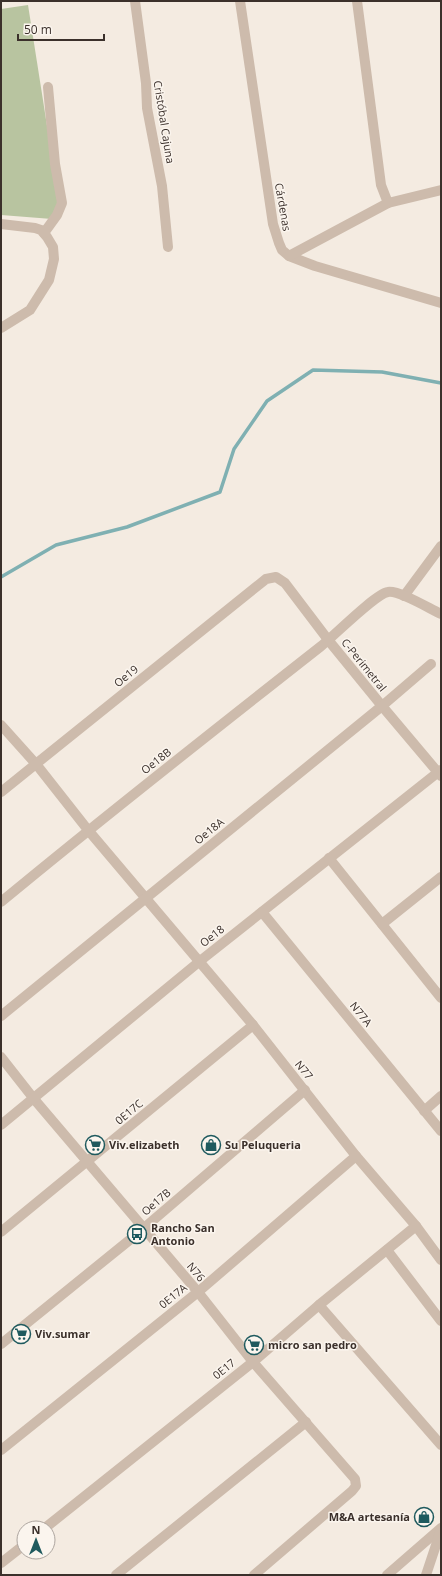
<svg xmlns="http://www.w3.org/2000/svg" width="442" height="1576" font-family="'Open Sans',sans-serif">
	<rect width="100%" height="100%" fill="#f4ebe1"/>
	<!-- green -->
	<polygon fill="#b8c4a0" points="28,5 59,202 52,219 1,215 1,9"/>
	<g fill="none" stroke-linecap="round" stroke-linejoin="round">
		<!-- stream -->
		<polyline stroke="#7fb0b2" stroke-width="3.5" points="1,577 56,545 127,527 220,492 234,449 267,401 313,370 382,372 441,383"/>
		<!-- minor -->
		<g stroke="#cdbbac" stroke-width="10">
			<polyline points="135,1 146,83 147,108 162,186 168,247"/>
			<polyline points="240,1 273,224 279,243 282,250 289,256 315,266 441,303"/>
			<polyline points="357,1 381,185 388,203"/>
			<polyline points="1,224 35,228 41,230 47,237 53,247 54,259 49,280 30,310 1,328"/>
			<polyline points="44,233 57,215 62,203 55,164 48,87"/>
			<polyline points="289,256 388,203 441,190"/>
			<polyline points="404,596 441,546"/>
			<polyline points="1,725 36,764 88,830 253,1025 356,1156 416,1226 441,1260"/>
			<polyline points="1,792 266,579 276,577 285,583 329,641 382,706 441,776"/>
			<polyline points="329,858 441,998"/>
			<path d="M1,902C106,815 213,731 320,647C333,637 375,594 388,592C399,590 430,609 441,614"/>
			<polyline points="262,912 441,1131"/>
			<polyline points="382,924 441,877"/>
			<polyline points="1,1016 382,706 431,664"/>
			<polyline points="1,1057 34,1099 198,1292 253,1362 355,1479 356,1486 352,1491 254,1575"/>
			<polyline points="424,1111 441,1096"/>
			<polyline points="1,1125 200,961 441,770"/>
			<polyline points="1,1232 253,1025"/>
			<polyline points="387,1250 441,1321"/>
			<polyline points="319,1305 441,1445"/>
			<polyline points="1,1344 137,1234 305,1090"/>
			<polyline points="1,1450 198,1292 356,1156"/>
			<polyline points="45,1528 253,1362 319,1305 416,1226"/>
			<polyline points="1,1563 24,1545"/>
			<polyline points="116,1575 306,1422"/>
			<polyline points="387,1575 441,1528"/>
			<polyline points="426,1575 441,1530"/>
		</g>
	</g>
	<!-- icons -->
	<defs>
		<g id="supermarket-ring" transform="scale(1)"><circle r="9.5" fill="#fbf5ee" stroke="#1f5a5e" stroke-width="1.5"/><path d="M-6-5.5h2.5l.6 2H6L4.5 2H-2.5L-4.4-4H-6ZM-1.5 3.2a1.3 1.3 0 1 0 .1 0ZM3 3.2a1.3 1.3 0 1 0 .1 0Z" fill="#1f5a5e"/></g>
		<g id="shop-ring" transform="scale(1)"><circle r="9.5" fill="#fbf5ee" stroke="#1f5a5e" stroke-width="1.5"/><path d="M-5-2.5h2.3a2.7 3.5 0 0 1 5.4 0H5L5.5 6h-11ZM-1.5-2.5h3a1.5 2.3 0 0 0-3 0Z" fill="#1f5a5e"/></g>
		<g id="bus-ring" transform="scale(1)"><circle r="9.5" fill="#fbf5ee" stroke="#1f5a5e" stroke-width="1.5"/><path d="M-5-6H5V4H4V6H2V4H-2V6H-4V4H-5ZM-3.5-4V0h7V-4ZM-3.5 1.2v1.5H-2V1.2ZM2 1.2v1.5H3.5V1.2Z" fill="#1f5a5e"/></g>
	</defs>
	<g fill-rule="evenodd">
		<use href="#supermarket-ring" x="95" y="1145"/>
		<use href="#shop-ring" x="211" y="1145"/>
		<use href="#bus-ring" x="137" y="1234"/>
		<use href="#supermarket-ring" x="21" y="1334"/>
		<use href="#supermarket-ring" x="254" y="1345"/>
		<use href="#shop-ring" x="424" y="1517"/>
	</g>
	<g text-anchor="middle" stroke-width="3" stroke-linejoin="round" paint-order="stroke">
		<!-- street labels -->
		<g font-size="11" fill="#3b302b" stroke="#fbf5ee">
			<text transform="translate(164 122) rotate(81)" y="4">Cristóbal Cajuna</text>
			<text transform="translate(283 207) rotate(80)" y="4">Cárdenas</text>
			<text transform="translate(364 665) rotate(51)" y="4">C-Perimetral</text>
			<text transform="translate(126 676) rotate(-39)" y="4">Oe19</text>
			<text transform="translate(156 761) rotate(-38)" y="4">Oe18B</text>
			<text transform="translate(209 831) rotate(-39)" y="4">Oe18A</text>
			<text transform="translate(212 936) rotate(-38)" y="4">Oe18</text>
			<text transform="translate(361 1014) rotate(51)" y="4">N77A</text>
			<text transform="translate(304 1070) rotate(51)" y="4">N77</text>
			<text transform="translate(129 1112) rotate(-40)" y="4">0E17C</text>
			<text transform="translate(156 1202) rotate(-41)" y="4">Oe17B</text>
			<text transform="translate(196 1272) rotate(50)" y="4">N76</text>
			<text transform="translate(173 1296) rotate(-39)" y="4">0E17A</text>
			<text transform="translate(224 1369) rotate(-39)" y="4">0E17</text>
		</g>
		<!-- poi labels -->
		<g font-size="11" font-weight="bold" fill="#3b302b" stroke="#fbf5ee" text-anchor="start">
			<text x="109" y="1149">Viv.elizabeth</text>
			<text x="225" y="1149">Su Peluqueria</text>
			<text x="151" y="1232">Rancho San<tspan x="151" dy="13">Antonio</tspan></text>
			<text x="35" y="1338">Viv.sumar</text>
			<text x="268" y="1349">micro san pedro</text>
			<text x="410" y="1521" text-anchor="end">M&amp;A artesanía</text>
		</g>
	</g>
	<!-- border -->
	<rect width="442" height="1576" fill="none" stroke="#3b302b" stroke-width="4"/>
	<!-- north arrow -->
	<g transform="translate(36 1540)"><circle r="19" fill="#fbf5ee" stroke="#aea6a0"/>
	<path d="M0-3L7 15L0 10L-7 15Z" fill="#1f5a5e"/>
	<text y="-6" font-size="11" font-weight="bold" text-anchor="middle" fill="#3b302b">N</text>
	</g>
	<!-- scale -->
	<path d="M18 34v6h86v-6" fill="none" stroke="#3b302b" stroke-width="2"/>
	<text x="24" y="34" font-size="12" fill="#3b302b" stroke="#fbf5ee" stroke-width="3" paint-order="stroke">50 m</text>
</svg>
